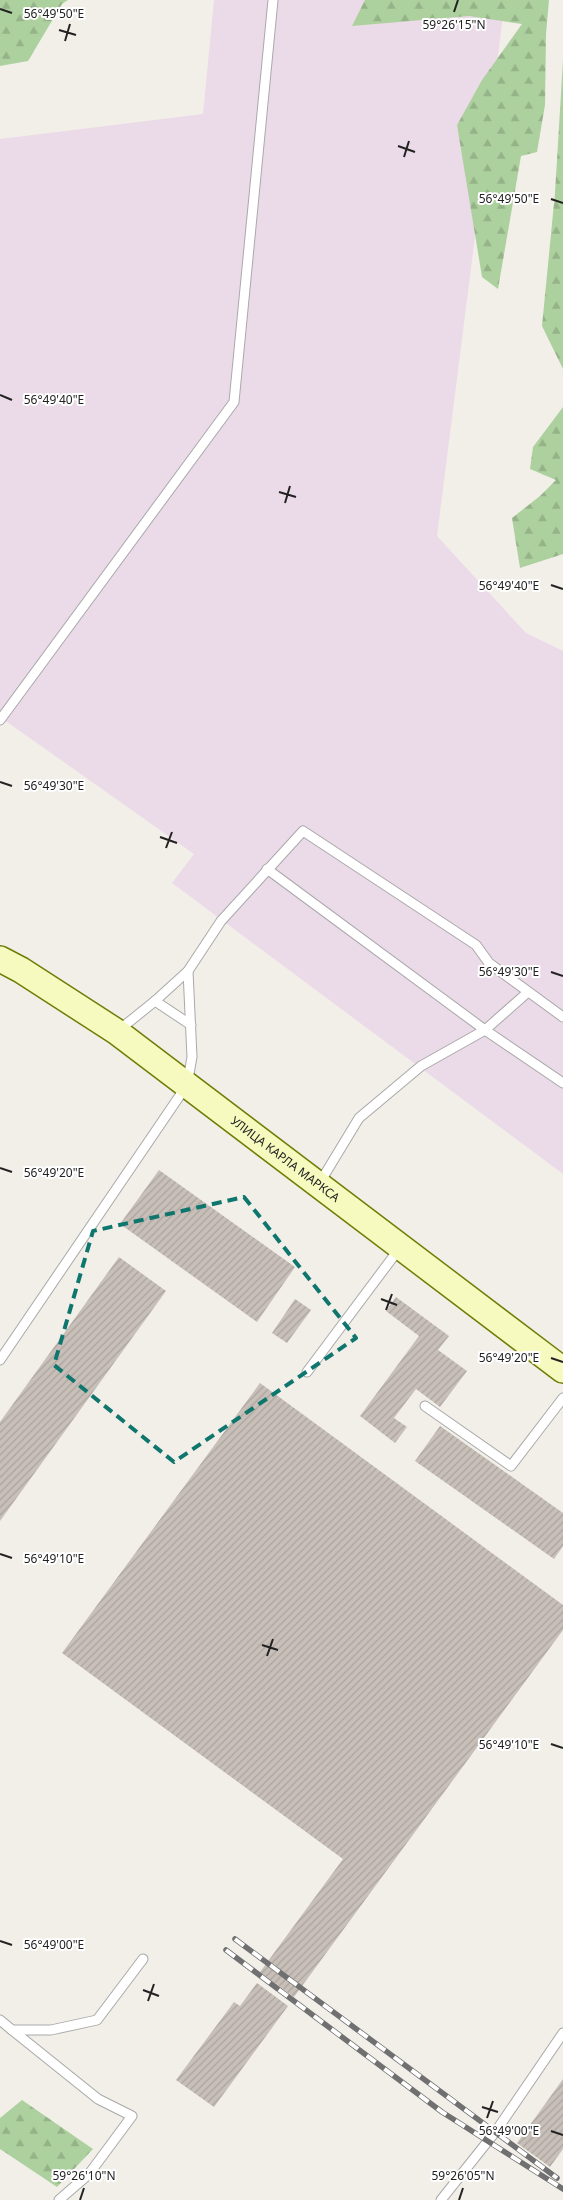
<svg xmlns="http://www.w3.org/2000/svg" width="563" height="2200" font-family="'Noto Sans',sans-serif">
	<defs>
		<pattern id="forest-firs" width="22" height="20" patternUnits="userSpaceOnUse" patternTransform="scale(1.25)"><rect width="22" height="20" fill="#add19e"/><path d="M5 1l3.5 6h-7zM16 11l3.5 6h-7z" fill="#95b388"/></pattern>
		<pattern id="building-hatch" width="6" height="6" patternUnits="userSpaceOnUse" patternTransform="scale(1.25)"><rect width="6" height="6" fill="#c7bfb8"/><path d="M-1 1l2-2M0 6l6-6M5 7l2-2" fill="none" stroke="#aba49e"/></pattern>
	</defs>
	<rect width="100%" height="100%" fill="#f2efe9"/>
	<!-- industrial -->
	<polygon fill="#ebdbe8" points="214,0 505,0 437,536 526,633 563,651 563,1174 172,883 194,854 0,717 0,139 203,114"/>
	<!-- forest -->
	<g fill="url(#forest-firs)">
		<polygon points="0,0 68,0 62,4 28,61 0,66"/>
		<polygon points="365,0 549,0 546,34 545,105 537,152 521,156 498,289 482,277 457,125 482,80 522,24 469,16 352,26"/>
		<polygon points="563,60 563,369 542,326 555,193"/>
		<polygon points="563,407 563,554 520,568 512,518 540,496 556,480 530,469 533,447"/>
		<polygon points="22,2100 93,2149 57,2187 0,2149 0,2118"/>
	</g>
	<!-- building -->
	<g fill="url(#building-hatch)">
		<polygon points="159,1170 295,1267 257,1322 120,1224"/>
		<polygon points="119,1257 166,1291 0,1521 0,1422"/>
		<polygon points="396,1297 449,1336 438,1350 467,1371 440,1407 416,1389 394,1418 407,1427 395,1443 360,1416 419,1336 386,1311"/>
		<polygon points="295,1299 311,1310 287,1343 272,1333"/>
		<polygon points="260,1383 563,1605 563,1630 294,1997 260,1972 343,1859 62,1653"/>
		<polygon points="440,1426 563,1513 563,1546 554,1559 415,1461"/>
		<polygon points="257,1983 288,2006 214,2107 176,2080 234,2002 240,2006"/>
		<polygon points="563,2079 563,2149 550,2167 517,2143"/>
	</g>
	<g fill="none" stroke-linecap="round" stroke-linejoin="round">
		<!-- service casing -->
		<g stroke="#a9a9a9" stroke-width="11">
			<g id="service">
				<polyline points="0,720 234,402 273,0"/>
				<polyline points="267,869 485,1030 421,1066 359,1118 319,1184"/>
				<polyline points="528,992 485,1030 563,1083"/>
				<polyline points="155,1001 191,1025"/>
				<polyline points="119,1030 155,1001 188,971 221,921 303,831 476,945 489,963 563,1017"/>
				<polyline points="0,1360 187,1085 192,1057 188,971"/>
				<polyline points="307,1372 399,1249"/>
				<polyline points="425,1406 511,1466 563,1398"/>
				<polyline points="0,2020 12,2030 51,2030 97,2020 143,1959"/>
				<polyline points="12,2030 98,2099 132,2116 89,2174 59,2200"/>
				<polyline points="441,2200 496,2131 563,2033"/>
			</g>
		</g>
		<!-- secondary casing -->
		<g stroke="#707d05" stroke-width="28">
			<g id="secondary">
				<path id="s1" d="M0,959L21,970L117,1032L563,1370"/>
			</g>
		</g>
		<!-- service -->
		<use href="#service" stroke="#fff" stroke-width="9"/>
		<!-- secondary -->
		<use href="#secondary" stroke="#f7fabf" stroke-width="25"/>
		<!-- rail casing -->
		<g stroke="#707070" stroke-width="5.5">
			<g id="rail">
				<polyline points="235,1939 557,2178"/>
				<polyline points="226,1950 442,2112 563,2189"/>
			</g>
		</g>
		<!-- rail -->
		<use href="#rail" stroke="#fff" stroke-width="4" stroke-dasharray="11" stroke-linecap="butt"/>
	</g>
	<!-- marked area -->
	<path fill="none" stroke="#0f766e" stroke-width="4" stroke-dasharray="10 6" stroke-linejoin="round" d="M244,1197L356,1338L174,1462L54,1365L93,1231Z"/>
	<!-- ticks -->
	<path fill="none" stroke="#222" stroke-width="2" d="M0,9L12,13M454,12L458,0M59,30L76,35M65,41L70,24M398,146L415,152M404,157L409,141M551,199L563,203M0,395L12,400M279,492L296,497M285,503L290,486M551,585L563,589M0,782L12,786M160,837L177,843M166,848L172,832M551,972L563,976M0,1168L12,1172M381,1299L397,1305M386,1310L392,1294M551,1358L563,1362M0,1554L12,1558M262,1645L278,1650M267,1656L273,1639M551,1744L563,1748M0,1941L12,1945M143,1990L159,1996M148,2001L154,1984M482,2107L498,2112M487,2118L493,2101M551,2131L563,2135M80,2200L84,2188M459,2200L463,2188"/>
	<g text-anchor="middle" stroke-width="4" stroke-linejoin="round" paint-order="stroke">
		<!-- street labels -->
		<g font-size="12" fill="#222" stroke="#fff">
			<text dy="4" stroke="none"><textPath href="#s1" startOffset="349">УЛИЦА КАРЛА МАРКСА</textPath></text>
		</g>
	</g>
	<g font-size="12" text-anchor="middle" fill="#222" stroke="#fff" stroke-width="4" stroke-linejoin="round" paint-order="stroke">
		<text x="54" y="18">56°49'50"E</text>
		<text x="454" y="29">59°26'15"N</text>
		<text x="509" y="203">56°49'50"E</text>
		<text x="54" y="404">56°49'40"E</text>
		<text x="509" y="590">56°49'40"E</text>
		<text x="54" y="790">56°49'30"E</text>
		<text x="509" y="976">56°49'30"E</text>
		<text x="54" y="1177">56°49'20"E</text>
		<text x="509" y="1362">56°49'20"E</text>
		<text x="54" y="1563">56°49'10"E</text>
		<text x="509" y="1749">56°49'10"E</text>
		<text x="54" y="1949">56°49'00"E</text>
		<text x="509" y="2135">56°49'00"E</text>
		<text x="84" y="2180">59°26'10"N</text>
		<text x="463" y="2180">59°26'05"N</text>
	</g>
</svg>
